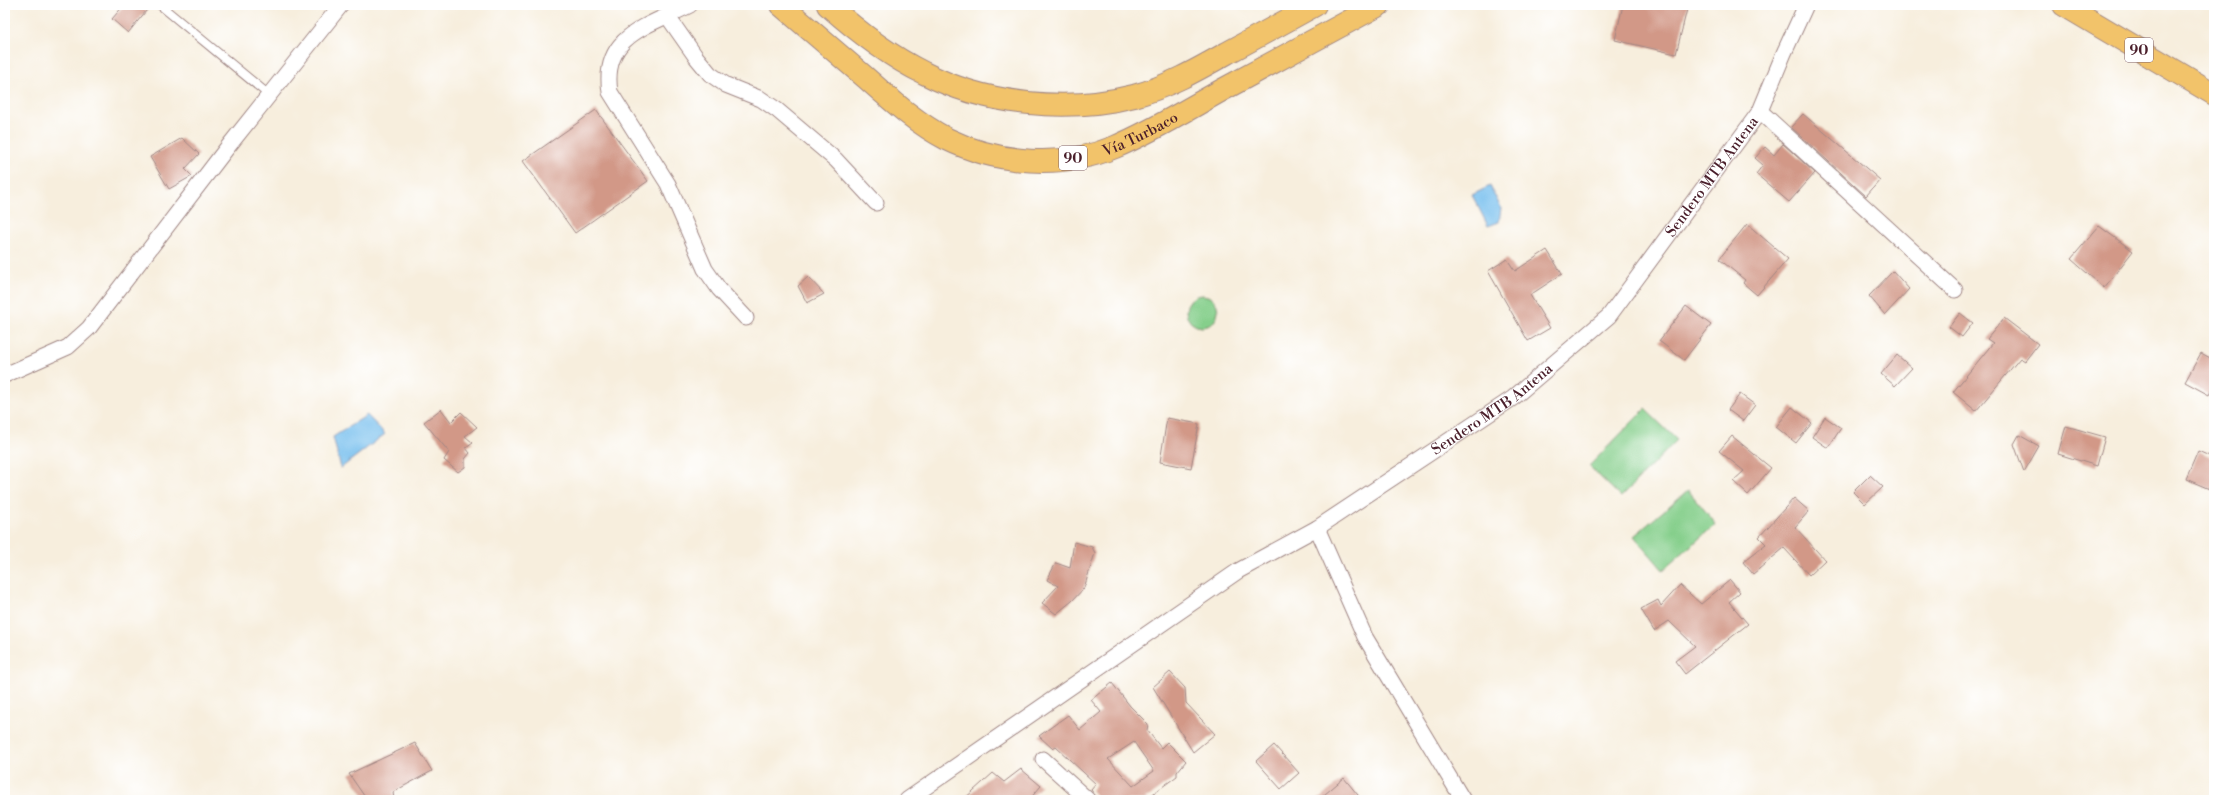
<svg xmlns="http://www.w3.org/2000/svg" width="2219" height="805" font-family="'Libre Bodoni',serif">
	<rect width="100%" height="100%" fill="#fff"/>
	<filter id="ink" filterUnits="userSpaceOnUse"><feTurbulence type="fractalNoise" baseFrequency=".025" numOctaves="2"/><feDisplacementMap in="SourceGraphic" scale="8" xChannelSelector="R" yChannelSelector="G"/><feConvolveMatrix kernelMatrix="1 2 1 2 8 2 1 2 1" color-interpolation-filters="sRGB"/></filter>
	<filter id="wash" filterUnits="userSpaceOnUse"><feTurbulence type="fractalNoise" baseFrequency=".012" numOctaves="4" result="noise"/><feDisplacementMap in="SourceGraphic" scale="16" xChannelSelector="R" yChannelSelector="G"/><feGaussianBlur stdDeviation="0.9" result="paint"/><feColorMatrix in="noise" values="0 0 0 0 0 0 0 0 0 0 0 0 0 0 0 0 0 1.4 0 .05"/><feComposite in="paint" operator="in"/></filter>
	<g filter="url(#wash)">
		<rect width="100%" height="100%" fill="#f7eedd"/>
		<!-- green -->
		<g fill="#85cf8b" stroke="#68775b">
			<circle cx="1202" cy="311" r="16"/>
			<polygon points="1645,409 1677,440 1621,497 1589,466"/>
			<polygon points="1688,490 1716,524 1663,570 1634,536"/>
		</g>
		<!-- water -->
		<g fill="#74beed" stroke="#5f6e8c">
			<polygon points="1490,186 1501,208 1499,222 1488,226 1472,195"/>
			<polygon points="367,415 385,434 341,468 333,437"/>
		</g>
		<g id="blocks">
			<!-- building -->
			<g fill="#d29887" fill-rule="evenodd">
				<polygon points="124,5 151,5 128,33 112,19"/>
				<polygon points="1623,5 1688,5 1676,54 1615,40"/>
				<polygon points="596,110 648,181 575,233 523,161"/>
				<polygon points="1803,114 1880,180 1866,196 1791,127"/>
				<polygon points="182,138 199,154 185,169 192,176 169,189 150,157"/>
				<polygon points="1783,144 1815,173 1789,202 1756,174 1763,165 1755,158 1765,147 1774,155"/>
				<polygon points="1747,224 1788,259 1757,295 1743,283 1745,280 1719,259"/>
				<polygon points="2099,226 2133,251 2104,288 2071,259"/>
				<polygon points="1547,250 1562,274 1530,295 1550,328 1528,341 1488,271 1507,259 1515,271"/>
				<polygon points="1893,271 1909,289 1885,315 1869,296"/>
				<polygon points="808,277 824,294 807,303 798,286"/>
				<polygon points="1686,306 1711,325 1684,360 1659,341"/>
				<polygon points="1960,313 1973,323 1962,337 1949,327"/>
				<polygon points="2004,318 2038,344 2025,361 2020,358 1976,411 1953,392 1993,343 1987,339"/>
				<polygon points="2201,353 2214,360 2214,385 2209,395 2185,382"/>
				<polygon points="1897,355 1912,368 1895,386 1881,374"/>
				<polygon points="1740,394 1755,405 1743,421 1728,410"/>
				<polygon points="1792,407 1812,423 1796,443 1776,427"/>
				<polygon points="441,409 451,422 461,412 477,427 465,436 473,443 466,448 470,453 465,459 465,467 458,472 444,460 449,452 424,422"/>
				<polygon points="1825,417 1841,428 1828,448 1812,437"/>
				<polygon points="1167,418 1199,424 1191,468 1160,462"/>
				<polygon points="2066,426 2105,437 2097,466 2058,454"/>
				<polygon points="2019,435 2039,446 2024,472 2014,444"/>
				<polygon points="1732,436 1771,468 1748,495 1733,481 1744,471 1719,451"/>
				<polygon points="2198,451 2214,458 2214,491 2186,479"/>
				<polygon points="1870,475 1883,487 1865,504 1853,492"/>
				<polygon points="1794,498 1809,511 1795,527 1825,560 1809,575 1784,548 1753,574 1743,562 1766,544 1759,537"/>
				<polygon points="1074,542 1092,547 1095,553 1084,588 1072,601 1056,614 1042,603 1058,586 1047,580 1056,563 1070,568"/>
				<polygon points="1730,580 1740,592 1729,602 1748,624 1685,674 1675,661 1695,646 1669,621 1654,631 1641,609 1658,600 1661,606 1680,585 1701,604"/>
				<polygon points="1170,672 1185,688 1186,703 1215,734 1193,752 1153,687"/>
				<path d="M1112,683L1130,706L1148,724L1147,730L1161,748L1167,742L1186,761L1177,772V776L1150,796L1145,798L1147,800H1099L1091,790L1096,784L1056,747L1053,749L1039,736L1068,715L1080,730L1101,712L1091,700ZM1134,742L1154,771L1133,786L1108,759Z"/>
				<polygon points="415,743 432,771 393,792 394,800 367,800 349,774"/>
				<polygon points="1274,745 1299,773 1281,789 1256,761"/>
				<polygon points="1021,769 1041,786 1029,800 963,800 993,773 1004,782"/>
				<polygon points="1344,778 1362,800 1318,800"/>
			</g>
		</g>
	</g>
	<g filter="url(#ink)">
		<use href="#blocks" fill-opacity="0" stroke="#a08684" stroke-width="1"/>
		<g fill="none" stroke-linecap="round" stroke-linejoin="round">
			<!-- service casing -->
			<g stroke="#a08684" stroke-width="10">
				<polyline id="service" points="160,5 269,95"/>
			</g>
			<!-- minor casing -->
			<g stroke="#a08684" stroke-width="17">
				<g id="minor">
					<path d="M690,5C649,26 601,35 610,92L668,184L705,269L719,289L746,318"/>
					<polyline points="668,17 696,57 710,74 726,85 761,99 777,110 836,160 876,203"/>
					<polyline points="1760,111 1955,290"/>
					<polyline points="5,375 68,347 89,328 227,148 341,5"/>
					<polyline points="1317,528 1365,637 1463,800"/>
					<polyline points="1043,759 1088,800"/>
					<path id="s1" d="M907,800L1238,571L1317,528L1513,398L1609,316L1760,111L1784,53L1806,5"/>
				</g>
			</g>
			<!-- trunk casing -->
			<g stroke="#a08684" stroke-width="24">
				<g id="trunk">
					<path id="s2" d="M781,5C809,29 837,53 865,77C891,100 916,123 947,139C998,164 1062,169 1115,147C1153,131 1188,109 1224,89C1276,61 1327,33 1379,5"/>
					<path d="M828,5C857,31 889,56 924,73C986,105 1067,113 1134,96C1167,87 1197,70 1227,53C1257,37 1286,21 1315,5"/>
					<polyline points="2064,5 2214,94"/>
				</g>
			</g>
			<!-- service -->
			<use href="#service" stroke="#fff" stroke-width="8"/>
			<!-- minor -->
			<use href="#minor" stroke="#fff" stroke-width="15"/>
			<!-- trunk -->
			<use href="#trunk" stroke="#f2c36a" stroke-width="22"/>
		</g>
	</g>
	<g text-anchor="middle" stroke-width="3" stroke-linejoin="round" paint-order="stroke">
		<!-- shield labels -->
		<g fill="#fff" stroke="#80626b" stroke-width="1">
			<rect x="2125" y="38" width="28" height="24" rx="3"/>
			<rect x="1059" y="146" width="28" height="24" rx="3"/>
		</g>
		<g font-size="14" font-weight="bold" fill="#4a1f2b">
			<text x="2139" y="55">90</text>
			<text x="1073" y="163">90</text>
		</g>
		<!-- street labels -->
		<g font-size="15" fill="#4a1f2b" stroke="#fff">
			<text dy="5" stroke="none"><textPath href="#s2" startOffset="415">Vía Turbaco</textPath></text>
			<text dy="5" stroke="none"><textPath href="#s1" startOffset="1027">Sendero MTB Antena</textPath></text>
			<text dy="5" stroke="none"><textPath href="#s1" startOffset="704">Sendero MTB Antena</textPath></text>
		</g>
	</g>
	<!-- margin -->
	<rect width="2219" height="805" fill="none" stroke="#fff" stroke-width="20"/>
</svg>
